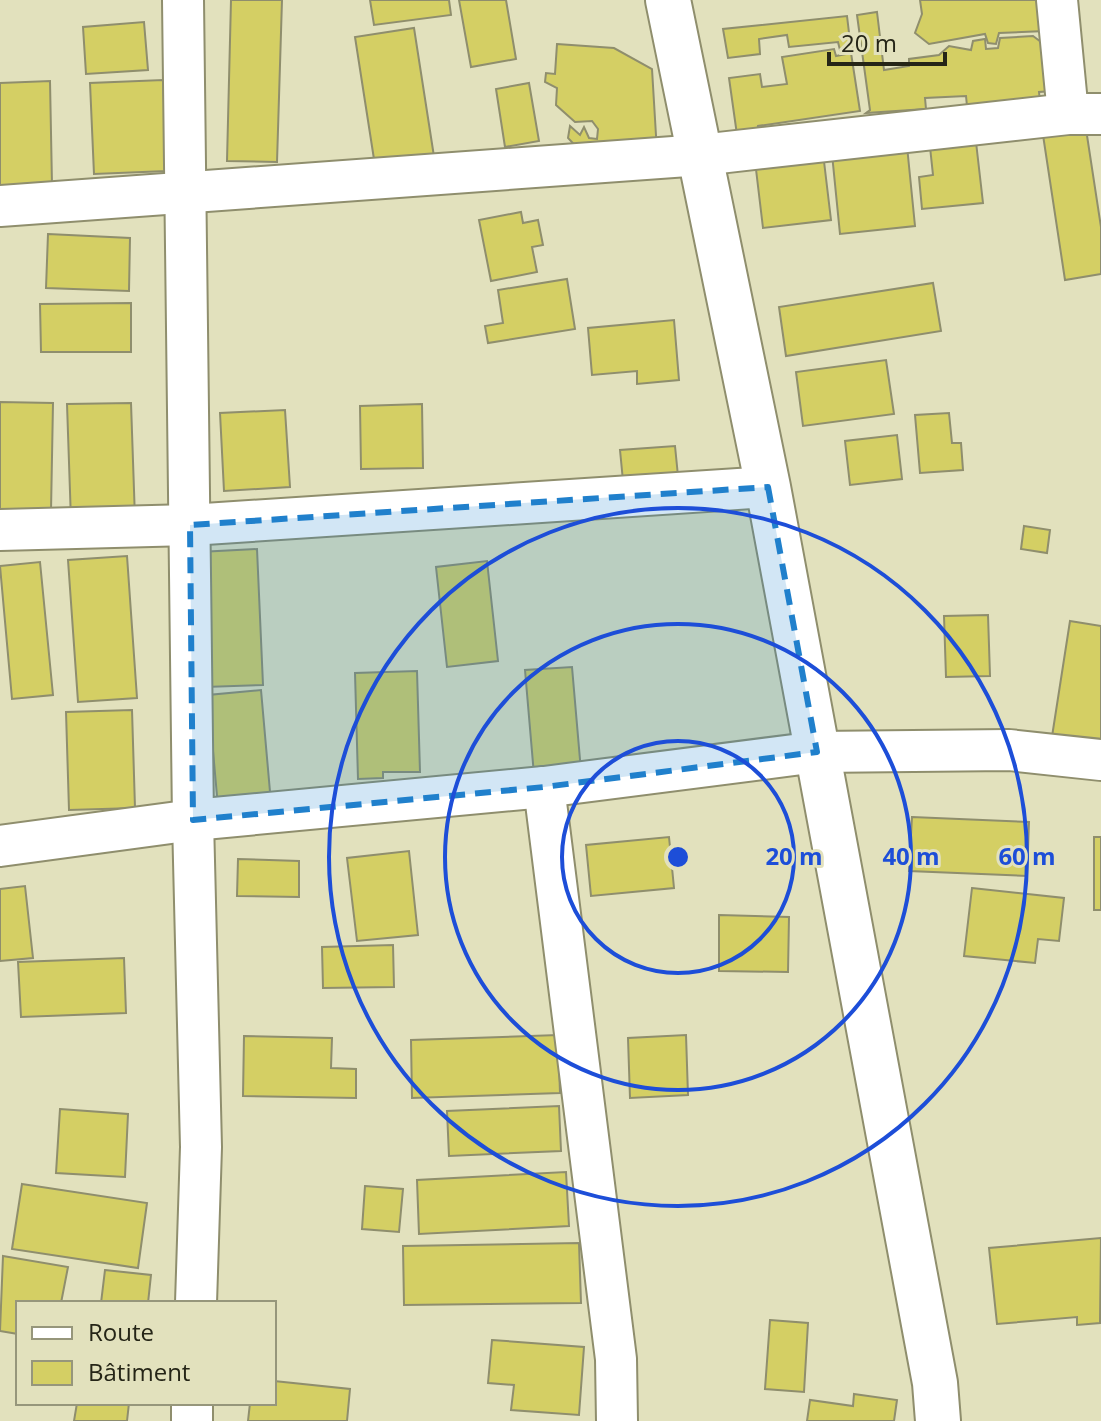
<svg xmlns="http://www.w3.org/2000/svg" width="1101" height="1421" font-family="'Open Sans',sans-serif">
	<rect width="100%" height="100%" fill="#e2e1bd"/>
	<!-- building -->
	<g fill="#d4cf64" stroke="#8f8e6d" stroke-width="2">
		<polygon points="231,0 282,0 277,162 227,161"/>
		<polygon points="370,0 449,0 451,15 374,25"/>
		<polygon points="459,0 506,0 516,59 471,67"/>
		<polygon points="920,0 1040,0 1045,31 999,33 996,44 988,43 985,34 929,44 915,33 922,14"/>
		<polygon points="877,12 884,70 909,66 909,59 939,55 949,46 971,50 973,41 985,39 986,49 998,48 1000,38 1033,36 1049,48 1053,91 1039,92 1040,101 967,106 966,96 925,98 926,109 866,113 870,110 857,15"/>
		<polygon points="847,16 850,41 856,40 857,47 840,50 838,42 789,47 787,35 759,39 760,54 728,58 723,29"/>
		<polygon points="144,22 148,70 86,74 83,27"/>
		<polygon points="414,28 435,163 376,172 355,37"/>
		<polygon points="557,44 614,48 652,69 657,152 586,157 568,138 570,126 580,135 584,127 589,138 597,139 598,129 592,121 575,122 556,105 557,88 545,82 546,73 555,74"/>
		<polygon points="834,49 836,56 851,53 860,111 758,126 755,140 738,142 729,78 760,74 762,87 787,84 782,57"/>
		<polygon points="163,80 167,171 94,174 90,83"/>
		<polygon points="50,81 52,185 0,186 0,83"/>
		<polygon points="529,83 539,141 505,147 496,89"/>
		<polygon points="1086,129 1101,227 1101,274 1065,280 1043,135"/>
		<polygon points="976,142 983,203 922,209 919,177 933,175 930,147"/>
		<polygon points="907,146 915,226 840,234 832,154"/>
		<polygon points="823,153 831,220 763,228 755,161"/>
		<polygon points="521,212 523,223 538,220 543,245 532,247 537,272 491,281 479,220"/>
		<polygon points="48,234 130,238 129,291 46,288"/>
		<polygon points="567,279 575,329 488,343 485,326 503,323 498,290"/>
		<polygon points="933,283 941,331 786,356 779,307"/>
		<polygon points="131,303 131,352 41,352 40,304"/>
		<polygon points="674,320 679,380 637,384 637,371 592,375 588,328"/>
		<polygon points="886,360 894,414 803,426 796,372"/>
		<polygon points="0,402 53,403 51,511 0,509"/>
		<polygon points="131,403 135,519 71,521 67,404"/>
		<polygon points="422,404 423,468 361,469 360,406"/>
		<polygon points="285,410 290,487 224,491 220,413"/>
		<polygon points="949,413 952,443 961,443 963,470 920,473 915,415"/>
		<polygon points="897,435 902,479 850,485 845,441"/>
		<polygon points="675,446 678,476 623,481 620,450"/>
		<polygon points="1024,526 1050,530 1047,553 1021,549"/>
		<polygon points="257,549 263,685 205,687 199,552"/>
		<polygon points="127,556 137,698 78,702 68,560"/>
		<polygon points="487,561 498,661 447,667 436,567"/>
		<polygon points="40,562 53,695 12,699 0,566"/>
		<polygon points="988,615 990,676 946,677 944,616"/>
		<polygon points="1070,621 1101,626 1101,751 1051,743"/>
		<polygon points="572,667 581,771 534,775 525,670"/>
		<polygon points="417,671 420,772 383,772 383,778 358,779 355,673"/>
		<polygon points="261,690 271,803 218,807 208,695"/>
		<polygon points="132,710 135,808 69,810 66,712"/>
		<polygon points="912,817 1029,822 1027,876 909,871"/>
		<polygon points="669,837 674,888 591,896 586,845"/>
		<rect x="1094" y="837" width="7" height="73"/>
		<polygon points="409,851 418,935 357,941 347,858"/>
		<polygon points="238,859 299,861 299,897 237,896"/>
		<polygon points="25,886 33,958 0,961 0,889"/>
		<polygon points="972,888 1064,898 1059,941 1038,939 1035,963 964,956"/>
		<polygon points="719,915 789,917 788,972 719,971"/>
		<polygon points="393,945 394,987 323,988 322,947"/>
		<polygon points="124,958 126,1013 21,1017 18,962"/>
		<polygon points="558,1035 560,1093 412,1098 411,1040"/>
		<polygon points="686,1035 688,1095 630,1098 628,1038"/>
		<polygon points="244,1036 332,1038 331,1068 356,1069 356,1098 243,1096"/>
		<polygon points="559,1106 561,1151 449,1156 447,1111"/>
		<polygon points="60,1109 128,1114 125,1177 56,1173"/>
		<polygon points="566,1172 569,1226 419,1234 417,1180"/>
		<polygon points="22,1184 147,1203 138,1268 12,1249"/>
		<polygon points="365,1186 403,1189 399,1232 362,1229"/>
		<polygon points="1101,1238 1100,1323 1077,1325 1077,1317 997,1324 989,1248"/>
		<polygon points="579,1243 581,1303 404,1305 403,1246"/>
		<polygon points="3,1256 68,1267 61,1303 18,1303 18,1334 0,1331"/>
		<polygon points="105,1270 151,1275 148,1303 101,1303"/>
		<polygon points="770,1320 808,1323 804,1392 765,1389"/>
		<polygon points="492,1340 584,1347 579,1415 511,1410 514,1385 488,1383"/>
		<polygon points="274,1381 350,1389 347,1421 248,1421 250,1403 274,1403"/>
		<polygon points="854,1394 897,1400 894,1421 807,1421 810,1400 853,1406"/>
		<polygon points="77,1403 129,1403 127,1421 74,1421"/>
	</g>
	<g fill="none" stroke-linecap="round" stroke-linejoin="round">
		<!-- minor casing -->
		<g stroke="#8f8e6d" stroke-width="44">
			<g id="minor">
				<polyline points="183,0 193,820 201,1147 196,1303"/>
				<polyline points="1057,0 1068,114"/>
				<polyline points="0,206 701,155 1068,114 1101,114"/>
				<polyline points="0,530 190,525 768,487"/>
				<polyline points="544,787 616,1359 617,1421"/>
				<polyline points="0,846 193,820 544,787 817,752 1009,750 1101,760"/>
				<polyline points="192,1421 192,1403"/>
			</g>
		</g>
		<!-- tertiary casing -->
		<g stroke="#8f8e6d" stroke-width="48">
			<polyline id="tertiary" points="668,0 768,487 935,1383 938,1421"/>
		</g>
		<!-- minor -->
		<use href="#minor" stroke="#fff" stroke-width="40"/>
		<!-- tertiary -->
		<use href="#tertiary" stroke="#fff" stroke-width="44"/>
	</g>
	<!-- marked area -->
	<path fill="#2080cc" fill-opacity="0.2" stroke="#2080cc" stroke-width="6" stroke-dasharray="16 10" stroke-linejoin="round" d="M768,487L817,752L544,787L193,820L190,525Z"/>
	<!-- distance rings -->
	<g fill="none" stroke="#1d4ed8" stroke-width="4">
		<circle cx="678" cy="857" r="116"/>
		<circle cx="678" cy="857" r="233"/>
		<circle cx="678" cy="857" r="349"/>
	</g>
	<circle cx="678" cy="857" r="12" fill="#1d4ed8" stroke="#e2e1bd" stroke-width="4"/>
	<g font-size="24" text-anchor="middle" font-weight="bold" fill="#1d4ed8" stroke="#e2e1bd" stroke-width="6" stroke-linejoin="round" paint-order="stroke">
		<text x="794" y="865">20 m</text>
		<text x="911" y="865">40 m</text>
		<text x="1027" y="865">60 m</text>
	</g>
	<!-- legend -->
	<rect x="16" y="1301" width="260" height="104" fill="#e2e1bd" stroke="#96967b" stroke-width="2"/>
	<rect x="32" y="1327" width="40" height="12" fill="#ffffff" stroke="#96967b" stroke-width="2"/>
	<text x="88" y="1341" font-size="24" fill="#252517">Route</text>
	<rect x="32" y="1361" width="40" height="24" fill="#d4cf64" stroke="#96967b" stroke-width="2"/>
	<text x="88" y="1381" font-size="24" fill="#252517">Bâtiment</text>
	<!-- scale -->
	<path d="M829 52v12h116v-12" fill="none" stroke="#252517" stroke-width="4"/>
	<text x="841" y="52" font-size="24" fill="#252517" stroke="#e2e1bd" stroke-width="6" paint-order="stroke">20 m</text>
</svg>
